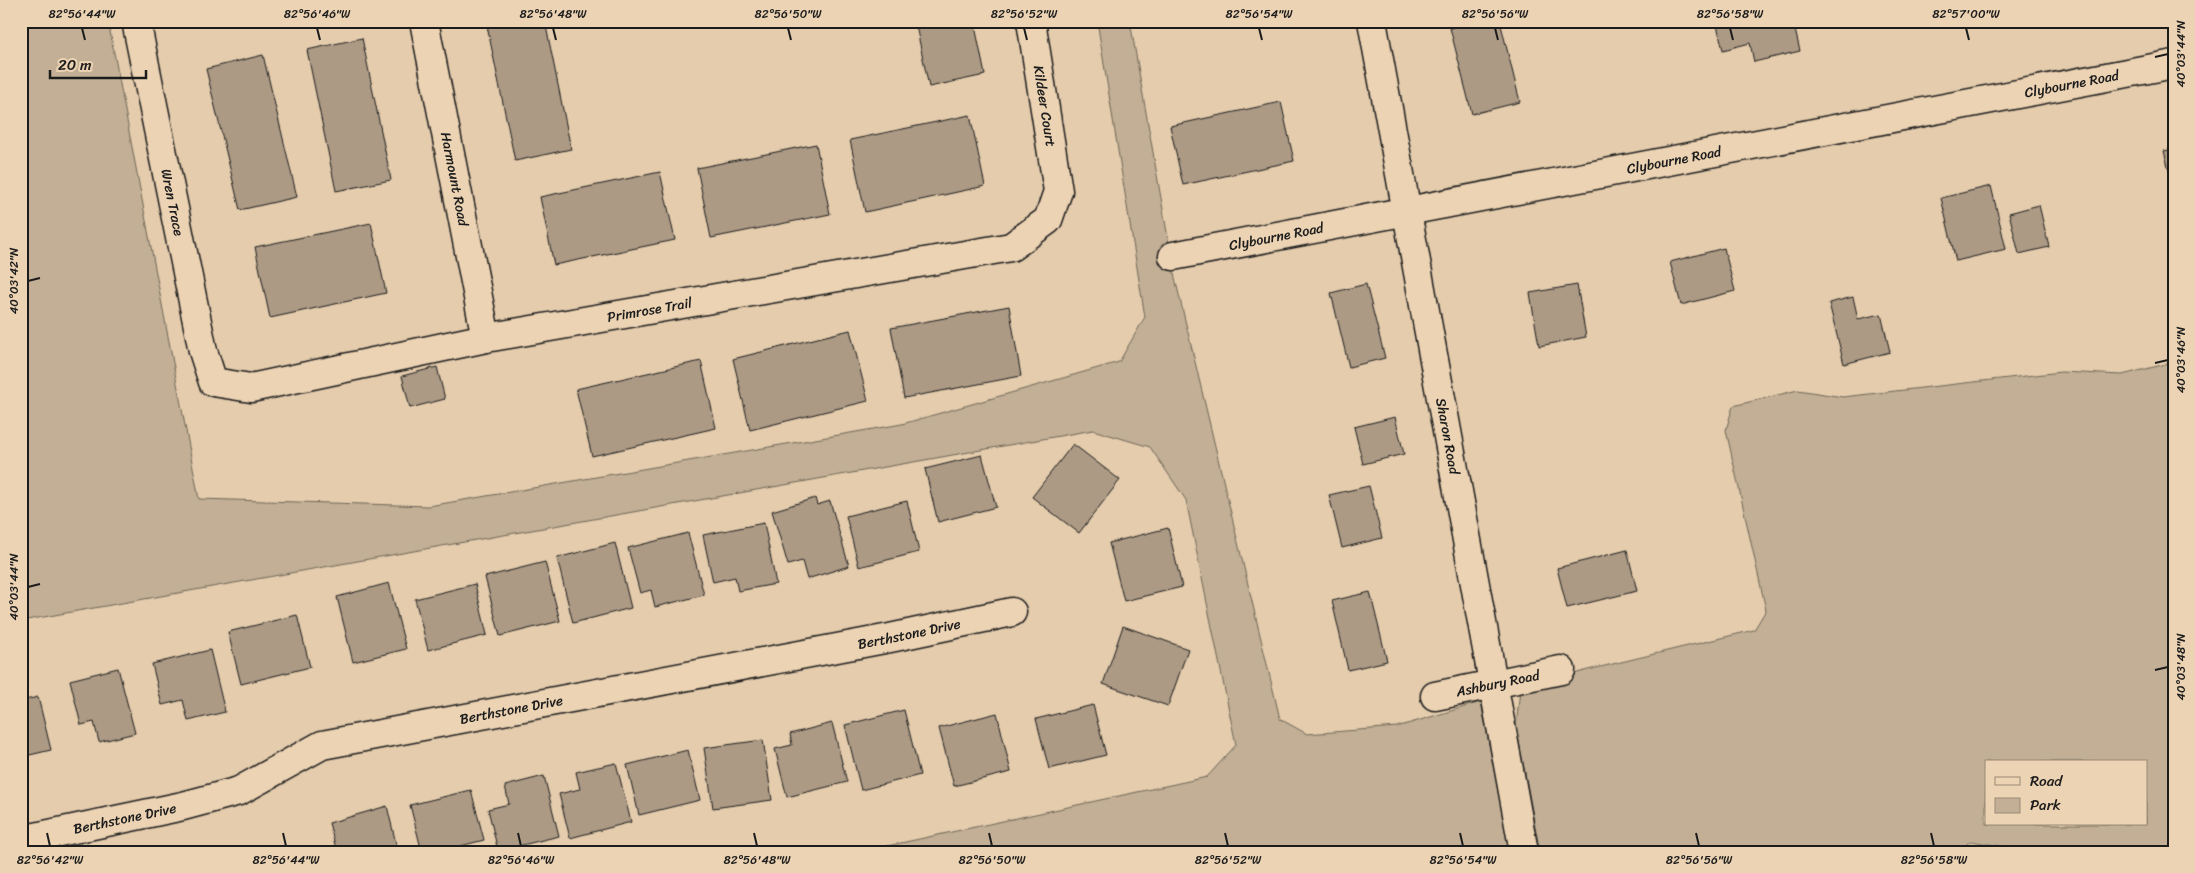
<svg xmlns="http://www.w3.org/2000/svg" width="2195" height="873" font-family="Sriracha,sans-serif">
	<rect width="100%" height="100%" fill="#e4ccad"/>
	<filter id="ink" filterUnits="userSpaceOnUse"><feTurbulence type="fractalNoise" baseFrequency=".02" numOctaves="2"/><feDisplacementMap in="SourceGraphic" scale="10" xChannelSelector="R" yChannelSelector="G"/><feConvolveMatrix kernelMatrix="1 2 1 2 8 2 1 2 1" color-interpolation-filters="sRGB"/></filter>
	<g filter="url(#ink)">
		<!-- green -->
		<g fill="#c2af95" stroke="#6f6658" fill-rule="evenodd">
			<polygon points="21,21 108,21 199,499 429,506 902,424 1119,362 1145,317 1097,21 1130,21 1175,278 1280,719 1307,734 1397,727 1481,702 1510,852 859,852 1207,777 1236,745 1186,500 1150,447 1093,430 21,621"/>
			<path d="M2174,362V852H2035L1971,841L1956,852H1540L1516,726L1520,690L1588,670L1754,630L1766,610L1726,430L1733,406L1798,390L1843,397L2061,372L2122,375ZM1986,762H2146V824H1986Z"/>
		</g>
		<!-- building -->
		<g fill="#ac9a85" stroke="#1c1c1c">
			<polygon points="215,21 240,21 216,26"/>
			<polygon points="486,21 545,21 571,149 515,161"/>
			<polygon points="915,21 974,21 985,75 929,87"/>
			<polygon points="1478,21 1500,21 1520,102 1472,114 1450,28"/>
			<polygon points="1716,21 1793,21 1800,51 1754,62 1750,43 1723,50"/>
			<polygon points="362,38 391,180 336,191 307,50"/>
			<polygon points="263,55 297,197 240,210 206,69"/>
			<polygon points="1281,102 1294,161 1183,185 1170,126"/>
			<polygon points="970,115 985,186 865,212 850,140"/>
			<polygon points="816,144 830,214 711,238 697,168"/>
			<polygon points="2174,149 2174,189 2164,151"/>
			<polygon points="660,172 675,240 554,265 540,197"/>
			<polygon points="1991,186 2006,249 1956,261 1941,198"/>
			<polygon points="2039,205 2049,247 2019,254 2009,213"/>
			<polygon points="371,223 386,293 270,318 255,247"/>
			<polygon points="1724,248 1735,291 1681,305 1670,262"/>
			<polygon points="1366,284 1385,358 1349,367 1331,293"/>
			<polygon points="1577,285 1586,337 1539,346 1530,293"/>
			<polygon points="1853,297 1858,319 1881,314 1890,352 1844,364 1829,303"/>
			<polygon points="1009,306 1021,376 904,398 891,328"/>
			<polygon points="850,330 868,401 750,430 733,359"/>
			<polygon points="701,361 716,428 592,456 576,389"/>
			<polygon points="437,367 445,399 410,408 402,376"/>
			<polygon points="1395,417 1404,454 1363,464 1354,427"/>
			<polygon points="1073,444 1120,480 1079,533 1032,497"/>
			<polygon points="982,455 996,507 938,522 925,469"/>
			<polygon points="1369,486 1382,538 1342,548 1329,495"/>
			<polygon points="815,498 817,505 830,501 849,566 807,579 802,561 788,565 772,511"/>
			<polygon points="907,501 919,552 859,567 846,516"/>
			<polygon points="764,523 776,584 738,591 735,577 713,582 703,535"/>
			<polygon points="1168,528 1182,587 1124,601 1109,543"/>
			<polygon points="688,533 704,595 655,607 651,590 640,593 628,548"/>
			<polygon points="615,543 631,608 573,623 557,558"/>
			<polygon points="1627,550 1637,591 1567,608 1557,568"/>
			<polygon points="545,562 560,621 500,636 485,577"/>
			<polygon points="389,583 406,649 353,662 337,597"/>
			<polygon points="475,584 487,635 428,650 415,599"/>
			<polygon points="1370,592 1387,661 1348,670 1332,601"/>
			<polygon points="297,615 310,667 241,684 228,632"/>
			<polygon points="1123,626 1188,649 1168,706 1103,684"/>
			<polygon points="210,650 225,712 188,721 183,700 162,705 152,664"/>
			<polygon points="118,668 135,733 99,742 94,722 81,725 70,680"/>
			<polygon points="38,697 51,750 21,757 21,701"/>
			<polygon points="1093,705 1106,755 1049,769 1036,719"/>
			<polygon points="904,710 920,775 861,790 845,725"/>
			<polygon points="997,713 1011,772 954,786 939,728"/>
			<polygon points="832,723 847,782 787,797 775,749 792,745 790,734"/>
			<polygon points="763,740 772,800 713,808 704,748"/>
			<polygon points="688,750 700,800 639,815 627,765"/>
			<polygon points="616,763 631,822 570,838 559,794 580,789 576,772"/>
			<polygon points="544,776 559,836 498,851 488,809 509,804 505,786"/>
			<polygon points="471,790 484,840 437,852 422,852 410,805"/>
			<polygon points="387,806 398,852 337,852 329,823"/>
		</g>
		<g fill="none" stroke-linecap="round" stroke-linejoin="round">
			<!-- street casing -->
			<g stroke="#1c1c1c" stroke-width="31">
				<g id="street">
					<path id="s1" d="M136,21L203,351L213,382L251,388L486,338L1011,247L1048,220L1058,191L1031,21"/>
					<path id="s2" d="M424,21L486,338"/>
					<path id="s3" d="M1372,21L1524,852"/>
					<path id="s4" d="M1173,256L2174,64"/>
					<path id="s5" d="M1435,696L1561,670"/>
					<path id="s6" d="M21,840L183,806L239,791L322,745L890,638L1012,612"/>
				</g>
			</g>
			<!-- street -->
			<use href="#street" stroke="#ecd3b3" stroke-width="28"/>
		</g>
	</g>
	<!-- ticks -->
	<path fill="none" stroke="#1c1c1c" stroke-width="2" d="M82,28L85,40M317,28L320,40M553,28L556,40M788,28L791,40M1024,28L1027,40M1259,28L1262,40M1495,28L1498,40M1730,28L1733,40M1966,28L1969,40M2155,57L2168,54M28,281L40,278M2155,363L2168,360M28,587L40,584M2155,670L2168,667M47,833L50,846M283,833L286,846M518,833L521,846M754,833L757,846M989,833L992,846M1225,833L1228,846M1460,833L1463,846M1696,833L1699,846M1931,833L1934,846"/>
	<g text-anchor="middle" stroke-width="4" stroke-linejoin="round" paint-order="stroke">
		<!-- street labels -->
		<g font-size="14" fill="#1c1c1c" stroke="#ecd3b3">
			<text dy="5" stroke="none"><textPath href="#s4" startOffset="915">Clybourne Road</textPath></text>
			<text transform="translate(1045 106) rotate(81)" y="5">Kildeer Court</text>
			<text dy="5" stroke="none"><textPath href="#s4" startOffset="510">Clybourne Road</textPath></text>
			<text dy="5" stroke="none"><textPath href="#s2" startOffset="161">Harmount Road</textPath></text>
			<text dy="5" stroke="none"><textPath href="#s1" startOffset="185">Wren Trace</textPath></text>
			<text dy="5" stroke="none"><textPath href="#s4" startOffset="105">Clybourne Road</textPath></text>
			<text dy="5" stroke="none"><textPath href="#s1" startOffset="814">Primrose Trail</textPath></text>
			<text dy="5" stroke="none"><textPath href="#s3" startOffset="422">Sharon Road</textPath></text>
			<text dy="5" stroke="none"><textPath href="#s6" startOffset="916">Berthstone Drive</textPath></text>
			<text dy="5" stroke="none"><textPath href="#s5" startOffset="64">Ashbury Road</textPath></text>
			<text dy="5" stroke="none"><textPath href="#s6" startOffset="511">Berthstone Drive</textPath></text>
			<text dy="5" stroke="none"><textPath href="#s6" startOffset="106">Berthstone Drive</textPath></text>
		</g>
	</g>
	<!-- margin -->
	<rect width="2195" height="873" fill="none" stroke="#ecd3b3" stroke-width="55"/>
	<!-- legend -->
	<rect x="1985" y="760" width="162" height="65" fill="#ecd3b3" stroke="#998a77"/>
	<rect x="1995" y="777" width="25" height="8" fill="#ecd3b3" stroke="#998a77"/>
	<text x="2030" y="786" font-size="15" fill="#1c1c1c">Road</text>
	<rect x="1995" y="798" width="25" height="15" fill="#c2af95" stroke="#998a77"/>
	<text x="2030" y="810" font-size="15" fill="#1c1c1c">Park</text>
	<!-- scale -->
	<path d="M50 70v8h96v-8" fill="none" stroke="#1c1c1c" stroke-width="2.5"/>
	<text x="58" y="70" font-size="15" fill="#1c1c1c" stroke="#ecd3b3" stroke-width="4" paint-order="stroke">20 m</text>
	<rect x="28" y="28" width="2140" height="818" fill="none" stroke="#1c1c1c" stroke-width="2"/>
	<g font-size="12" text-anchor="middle" fill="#1c1c1c">
		<text x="82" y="18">82°56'44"W</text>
		<text x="317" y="18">82°56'46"W</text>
		<text x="553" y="18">82°56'48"W</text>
		<text x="788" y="18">82°56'50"W</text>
		<text x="1024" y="18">82°56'52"W</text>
		<text x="1259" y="18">82°56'54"W</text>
		<text x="1495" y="18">82°56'56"W</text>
		<text x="1730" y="18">82°56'58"W</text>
		<text x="1966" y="18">82°57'00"W</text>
		<text transform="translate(2181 54) rotate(-90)" y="4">40°03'44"N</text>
		<text transform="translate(14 281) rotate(-90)" y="4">40°03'42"N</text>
		<text transform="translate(2181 360) rotate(-90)" y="4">40°03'46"N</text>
		<text transform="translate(14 587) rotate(-90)" y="4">40°03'44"N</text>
		<text transform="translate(2181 667) rotate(-90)" y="4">40°03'48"N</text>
		<text x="50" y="864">82°56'42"W</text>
		<text x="286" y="864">82°56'44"W</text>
		<text x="521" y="864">82°56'46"W</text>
		<text x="757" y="864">82°56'48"W</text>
		<text x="992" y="864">82°56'50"W</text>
		<text x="1228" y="864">82°56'52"W</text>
		<text x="1463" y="864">82°56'54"W</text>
		<text x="1699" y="864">82°56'56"W</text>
		<text x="1934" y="864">82°56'58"W</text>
	</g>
</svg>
